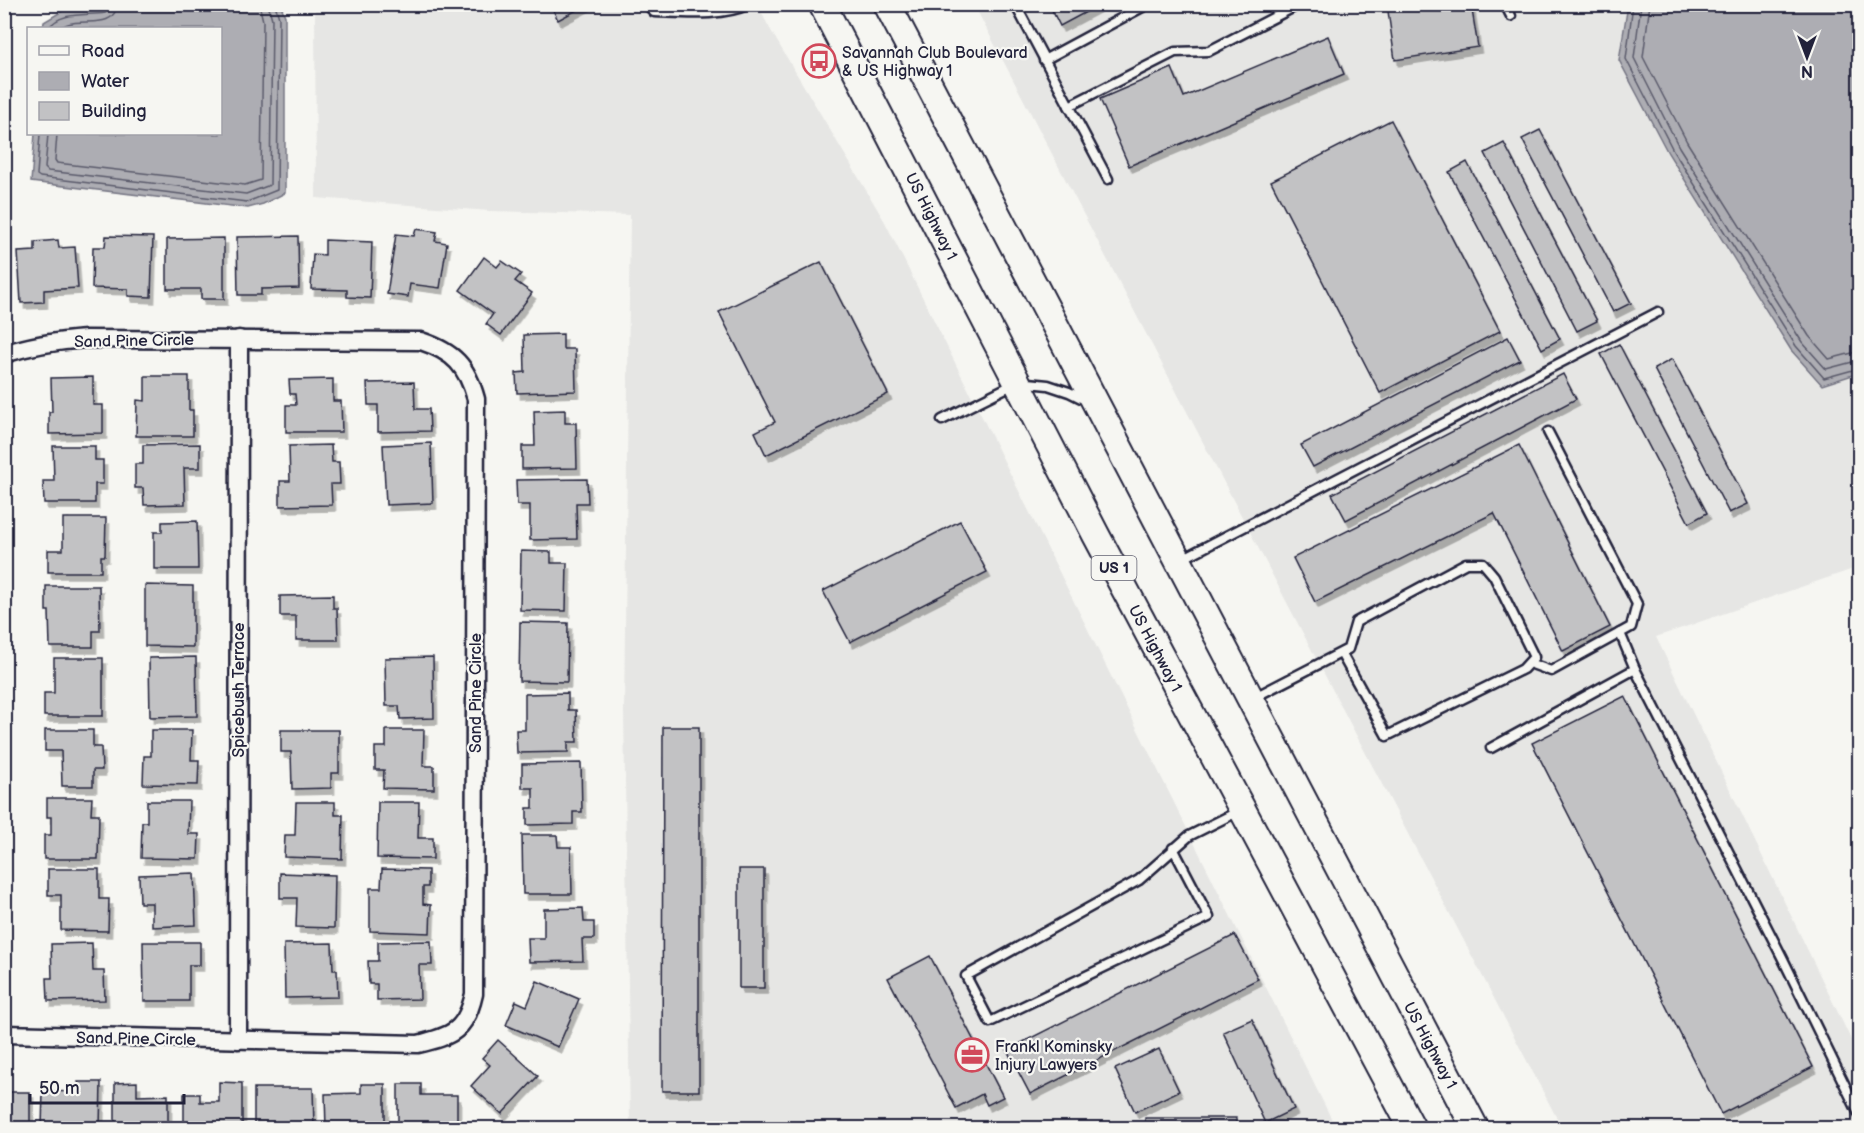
<svg xmlns="http://www.w3.org/2000/svg" width="1864" height="1133" font-family="'Balsamiq Sans',sans-serif">
	<defs>
		<filter id="shadow"><feDropShadow dx="3.5" dy="6" stdDeviation="0" flood-color="#0004"/></filter>
	</defs>
	<rect width="100%" height="100%" fill="#f6f6f2"/>
	<filter id="ink" filterUnits="userSpaceOnUse"><feTurbulence type="fractalNoise" baseFrequency=".0167" numOctaves="2"/><feDisplacementMap in="SourceGraphic" scale="12" xChannelSelector="R" yChannelSelector="G"/><feConvolveMatrix kernelMatrix="1 2 1 2 8 2 1 2 1" color-interpolation-filters="sRGB"/></filter>
	<g filter="url(#ink)">
		<!-- built -->
		<g fill="#e6e6e4">
			<polygon points="315,5 757,5 774,36 885,222 1336,1128 630,1128 624,710 630,215 490,211 316,198"/>
			<polygon points="974,5 1628,5 1619,60 1822,385 1859,373 1859,567 1656,637 1859,1056 1859,1128 1562,1128"/>
		</g>
		<!-- water -->
		<g fill="#adadb3" stroke="#757583" stroke-width="1.5">
			<polygon points="278,4 281,6 285,16 285,193 263,204 248,208 31,182 35,134 220,134 220,28 43,28 44,22 64,10 146,4"/>
			<polygon points="1628,5 1859,5 1859,373 1822,385 1791,350 1668,153 1619,60"/>
		</g>
		<g fill="none" stroke-linecap="round" stroke-linejoin="round">
			<!-- shore -->
			<g stroke="#5a5a6b" stroke-width="1.5">
				<polyline points="1633,4 1626,59 1673,150 1796,346 1824,378 1860,368"/>
				<polyline points="1641,4 1634,58 1679,147 1802,342 1826,369 1860,360"/>
				<polyline points="1650,4 1643,57 1687,142 1809,336 1829,359 1860,351"/>
				<path d="M49,28C59,11 88,16 105,13L109,9V4"/>
				<path d="M59,28C62,27 65,25 68,24C84,18 115,30 117,4"/>
				<polyline points="40,134 37,175 40,177 247,202 277,190 279,18 275,4"/>
				<polyline points="48,134 45,168 48,171 246,194 270,185 272,19 268,4"/>
				<polyline points="57,134 55,160 57,163 245,185 261,180 263,21 259,4"/>
			</g>
		</g>
		<!-- building -->
		<g fill="#c2c2c4" stroke="#22223b" stroke-width="1.5" filter="url(#shadow)">
			<polygon points="550,4 588,4 558,20"/>
			<polygon points="1049,4 1101,4 1060,26"/>
			<polygon points="1387,4 1471,4 1478,47 1395,60"/>
			<polygon points="1328,36 1344,74 1129,166 1100,99 1172,68 1184,97"/>
			<polygon points="1391,120 1500,331 1380,393 1271,181"/>
			<polygon points="1540,130 1631,303 1613,312 1522,139"/>
			<polygon points="1504,143 1597,321 1577,331 1485,153"/>
			<polygon points="1467,162 1560,339 1542,349 1449,172"/>
			<polygon points="416,229 437,232 435,241 447,243 440,288 410,284 408,297 387,294 396,234 414,236"/>
			<polygon points="106,236 153,237 151,297 128,296 128,289 92,288 93,247 105,247"/>
			<polygon points="298,236 299,288 261,289 261,295 238,295 237,237"/>
			<polygon points="224,238 224,299 201,299 201,289 167,289 167,239"/>
			<polygon points="58,240 59,248 75,247 78,288 44,290 44,302 21,303 18,252 35,251 35,242"/>
			<polygon points="325,240 372,242 370,298 347,297 347,290 311,289 313,254 325,255"/>
			<polygon points="484,257 497,267 502,261 521,274 515,281 532,293 501,335 486,324 493,314 460,290"/>
			<polygon points="821,262 888,394 766,455 755,432 775,422 719,312"/>
			<polygon points="563,334 563,349 575,349 576,391 517,393 516,373 525,372 524,335"/>
			<polygon points="1508,337 1520,360 1313,467 1301,445"/>
			<polygon points="1619,344 1707,513 1689,523 1601,354"/>
			<polygon points="1672,359 1748,504 1729,513 1654,369"/>
			<polygon points="1563,374 1576,399 1346,520 1332,494"/>
			<polygon points="145,376 189,376 189,410 193,410 193,436 136,436 137,400 145,401"/>
			<polygon points="93,377 93,405 103,405 103,433 49,434 49,412 52,412 51,378"/>
			<polygon points="333,379 333,401 341,401 342,432 286,432 286,405 296,405 295,394 290,394 289,380"/>
			<polygon points="414,382 415,409 429,409 430,431 378,432 378,405 368,405 367,383"/>
			<polygon points="565,410 565,423 576,423 577,468 522,469 522,446 535,446 534,411"/>
			<polygon points="431,443 433,503 386,505 383,445"/>
			<polygon points="200,444 200,468 184,468 185,504 144,505 143,488 135,488 135,464 143,464 143,445"/>
			<polygon points="331,445 332,462 339,462 340,484 331,484 332,505 280,506 280,481 290,481 289,446"/>
			<polygon points="1519,445 1610,627 1563,651 1494,513 1315,602 1293,558"/>
			<polygon points="53,446 95,446 95,460 103,460 103,484 95,484 95,503 44,503 43,481 54,481"/>
			<polygon points="587,479 588,503 576,503 577,539 530,540 530,505 517,505 516,480"/>
			<polygon points="63,518 106,518 105,556 101,556 101,572 48,572 48,550 63,550"/>
			<polygon points="197,521 198,569 154,569 154,532 162,532 162,522"/>
			<polygon points="960,521 987,572 850,642 823,591"/>
			<polygon points="521,551 551,552 551,563 567,563 566,611 520,610"/>
			<polygon points="145,585 193,586 193,647 145,646"/>
			<polygon points="46,586 99,586 100,631 93,631 93,647 50,647 49,611 46,611"/>
			<polygon points="333,595 333,608 337,608 338,640 296,640 296,616 280,616 280,596"/>
			<polygon points="520,622 568,623 567,682 519,681"/>
			<polygon points="196,657 197,716 150,717 149,658"/>
			<polygon points="433,657 434,718 400,719 399,706 386,706 385,658"/>
			<polygon points="54,658 103,658 103,716 44,716 44,693 54,693"/>
			<polygon points="568,693 568,710 576,710 577,742 568,742 568,752 517,753 516,730 525,730 525,694"/>
			<polygon points="1625,696 1813,1067 1721,1114 1532,743"/>
			<polygon points="663,727 699,727 699,1091 662,1091"/>
			<polygon points="45,730 93,730 93,747 101,747 102,770 93,770 93,786 62,786 61,751 45,751"/>
			<polygon points="151,730 192,730 191,760 199,760 198,785 143,784 144,756 151,756"/>
			<polygon points="281,730 339,730 339,773 331,773 331,788 292,789 291,752 281,752"/>
			<polygon points="386,730 424,730 423,766 434,766 434,789 383,788 384,770 375,770 375,747 386,747"/>
			<polygon points="581,763 582,812 573,812 573,824 527,825 527,808 533,808 533,788 522,788 522,764"/>
			<polygon points="47,798 92,798 91,814 99,814 98,859 44,859 44,835 51,835 51,817 47,817"/>
			<polygon points="147,801 189,801 188,834 199,834 198,859 141,858 142,822 147,822"/>
			<polygon points="296,802 335,802 335,815 343,815 342,859 284,857 285,835 295,835"/>
			<polygon points="378,802 419,802 418,838 433,838 433,859 377,858"/>
			<polygon points="522,835 557,835 558,847 571,847 572,894 523,894"/>
			<polygon points="48,869 99,869 99,899 109,899 108,931 61,930 61,895 48,895"/>
			<polygon points="382,869 428,870 428,887 423,887 423,904 431,905 430,933 370,931 370,888 381,888"/>
			<rect x="739" y="869" width="25" height="119"/>
			<polygon points="194,873 196,925 152,927 152,903 140,903 139,875"/>
			<polygon points="280,873 335,875 334,928 296,927 297,898 280,898"/>
			<polygon points="583,908 584,922 594,922 594,939 582,939 583,961 529,962 528,938 544,938 544,909"/>
			<polygon points="1235,935 1258,979 1030,1094 1007,1050"/>
			<polygon points="431,941 432,965 419,965 420,999 377,1000 377,984 369,984 368,961 378,961 378,942"/>
			<polygon points="143,942 200,942 200,965 189,965 189,1001 144,1001"/>
			<polygon points="92,943 93,971 104,971 105,1000 48,1001 47,978 52,978 51,944"/>
			<polygon points="332,943 333,970 337,970 338,997 285,998 284,944"/>
			<polygon points="930,956 1003,1097 987,1105 982,1094 956,1108 888,978"/>
			<polygon points="537,981 579,999 558,1047 506,1025 516,1001 527,1006"/>
			<polygon points="1252,1019 1294,1109 1265,1123 1223,1032"/>
			<polygon points="498,1040 538,1076 502,1114 471,1086 490,1065 482,1058"/>
			<polygon points="1159,1049 1179,1091 1135,1112 1115,1069"/>
			<polygon points="78,1082 101,1082 100,1128 42,1128 43,1091 78,1092"/>
			<polygon points="137,1082 137,1096 168,1095 168,1128 115,1128 115,1083"/>
			<polygon points="219,1082 242,1083 242,1128 184,1128 184,1094 200,1094 200,1102 219,1102"/>
			<polygon points="361,1084 385,1084 385,1128 326,1128 325,1094 361,1093"/>
			<polygon points="398,1084 421,1084 421,1095 457,1095 457,1128 398,1128"/>
			<polygon points="254,1088 313,1088 314,1128 254,1128"/>
			<rect x="4" y="1092" width="26" height="36"/>
			<rect x="1145" y="1118" width="91" height="10"/>
		</g>
		<g fill="none" stroke-linecap="round" stroke-linejoin="round">
			<!-- service casing -->
			<g stroke="#22223b" stroke-width="13">
				<g id="service">
					<path d="M647,4L654,12C685,13 721,17 749,4"/>
					<polyline points="1015,4 1108,179"/>
					<polyline points="1505,4 1511,16"/>
					<polyline points="1044,60 1148,4"/>
					<polyline points="1069,106 1175,52 1209,51 1300,4"/>
					<polyline points="942,420 1018,382 1048,385 1069,392 1087,401"/>
					<polyline points="1182,559 1658,312"/>
					<polyline points="1620,633 1635,669 1782,957 1860,1116"/>
					<polyline points="1529,663 1551,671 1631,627 1637,604 1548,432"/>
					<polyline points="1253,698 1348,649 1356,622 1466,563 1483,563 1494,576 1534,657 1523,669 1387,736 1341,653"/>
					<polyline points="1491,748 1635,669"/>
					<polyline points="1173,848 1209,917 990,1022 966,976 1139,880 1189,836 1239,811"/>
				</g>
			</g>
			<!-- minor casing -->
			<g stroke="#22223b" stroke-width="21">
				<g id="minor">
					<path d="M4,354C31,345 57,341 86,339L421,341C454,352 467,366 476,399L474,994C466,1030 453,1036 418,1044L4,1034"/>
					<polyline points="238,1040 239,339"/>
				</g>
			</g>
			<!-- primary casing -->
			<g stroke="#22223b" stroke-width="30">
				<g id="primary">
					<polyline points="822,4 1096,535 1412,1128"/>
					<polyline points="887,4 1475,1128"/>
				</g>
			</g>
			<!-- service -->
			<use href="#service" stroke="#f6f6f2" stroke-width="8"/>
			<!-- minor -->
			<use href="#minor" stroke="#f6f6f2" stroke-width="16"/>
			<!-- primary -->
			<use href="#primary" stroke="#f6f6f2" stroke-width="26"/>
		</g>
	</g>
	<!-- icons -->
	<defs>
		<g id="bus-ring" transform="scale(1.725)"><circle r="9.5" fill="#f6f6f2" stroke="#d1495b" stroke-width="1.5"/><path d="M-5-6H5V4H4V6H2V4H-2V6H-4V4H-5ZM-3.5-4V0h7V-4ZM-3.5 1.2v1.5H-2V1.2ZM2 1.2v1.5H3.5V1.2Z" fill="#d1495b"/></g>
		<g id="office-ring" transform="scale(1.725)"><circle r="9.5" fill="#f6f6f2" stroke="#d1495b" stroke-width="1.5"/><path d="M-6-3h4V-5.5h4V-3h4V5H-6ZM-1-4.5V-3h2v-1.5ZM-6 0V1H6V0Z" fill="#d1495b"/></g>
	</defs>
	<g fill-rule="evenodd">
		<use href="#bus-ring" x="819" y="61"/>
		<use href="#office-ring" x="972" y="1055"/>
	</g>
	<g text-anchor="middle" stroke-width="4.5" stroke-linejoin="round" paint-order="stroke">
		<!-- shield labels -->
		<rect fill="#f6f6f2" stroke="#626272" stroke-width="1.5" x="1091.5" y="556" width="45" height="24" rx="4.5"/>
		<g font-size="15" font-weight="bold" fill="#22223b">
			<text x="1114" y="573">US 1</text>
		</g>
		<!-- poi labels -->
		<g font-size="16" fill="#22223b" stroke="#f6f6f2" text-anchor="start">
			<text x="842" y="58">Savannah Club Boulevard<tspan x="842" dy="18">&amp; US Highway 1</tspan></text>
			<text x="995" y="1052">Frankl Kominsky<tspan x="995" dy="18">Injury Lawyers</tspan></text>
		</g>
		<!-- street labels -->
		<g font-size="16" fill="#22223b" stroke="#f6f6f2">
			<text transform="translate(932 216) rotate(63)" y="6">US Highway 1</text>
			<text transform="translate(134 340) rotate(-1)" y="6">Sand Pine Circle</text>
			<text transform="translate(1156 648) rotate(62)" y="6">US Highway 1</text>
			<text transform="translate(238 690) rotate(-90)" y="6">Spicebush Terrace</text>
			<text transform="translate(475 693) rotate(-90)" y="6">Sand Pine Circle</text>
			<text transform="translate(136 1038) rotate(1)" y="6">Sand Pine Circle</text>
			<text transform="translate(1431 1045) rotate(62)" y="6">US Highway 1</text>
		</g>
	</g>
	<!-- margin -->
	<rect width="1864" height="1133" fill="none" stroke="#f6f6f2" stroke-width="24"/>
	<rect x="12" y="12" width="1840" height="1109" fill="none" stroke="#22223b" stroke-width="2" filter="url(#ink)"/>
	<!-- legend -->
	<rect x="27" y="27" width="195" height="108" fill="#f6f6f2" stroke="#a1a1a9" stroke-width="1.5"/>
	<rect x="39" y="46" width="30" height="9" fill="#f6f6f2" stroke="#a1a1a9" stroke-width="1.5"/>
	<text x="81" y="57" font-size="18" fill="#22223b">Road</text>
	<rect x="39" y="72" width="30" height="18" fill="#adadb3" stroke="#a1a1a9" stroke-width="1.5"/>
	<text x="81" y="87" font-size="18" fill="#22223b">Water</text>
	<rect x="39" y="102" width="30" height="18" fill="#c2c2c4" stroke="#a1a1a9" stroke-width="1.5"/>
	<text x="81" y="117" font-size="18" fill="#22223b">Building</text>
	<!-- north arrow -->
	<g transform="translate(1807 57) rotate(180)" stroke="#f6f6f2" stroke-width="4.5" paint-order="stroke">
	<path d="M0-4.5L10 22L0 15L-10 22Z" fill="#22223b"/>
	<text y="-9" font-size="16" font-weight="bold" text-anchor="middle" fill="#22223b">N</text>
	</g>
	<!-- scale -->
	<path d="M30 1094v9h154v-9" fill="none" stroke="#22223b" stroke-width="3"/>
	<text x="39" y="1094" font-size="18" fill="#22223b" stroke="#f6f6f2" stroke-width="4.5" paint-order="stroke">50 m</text>
</svg>
